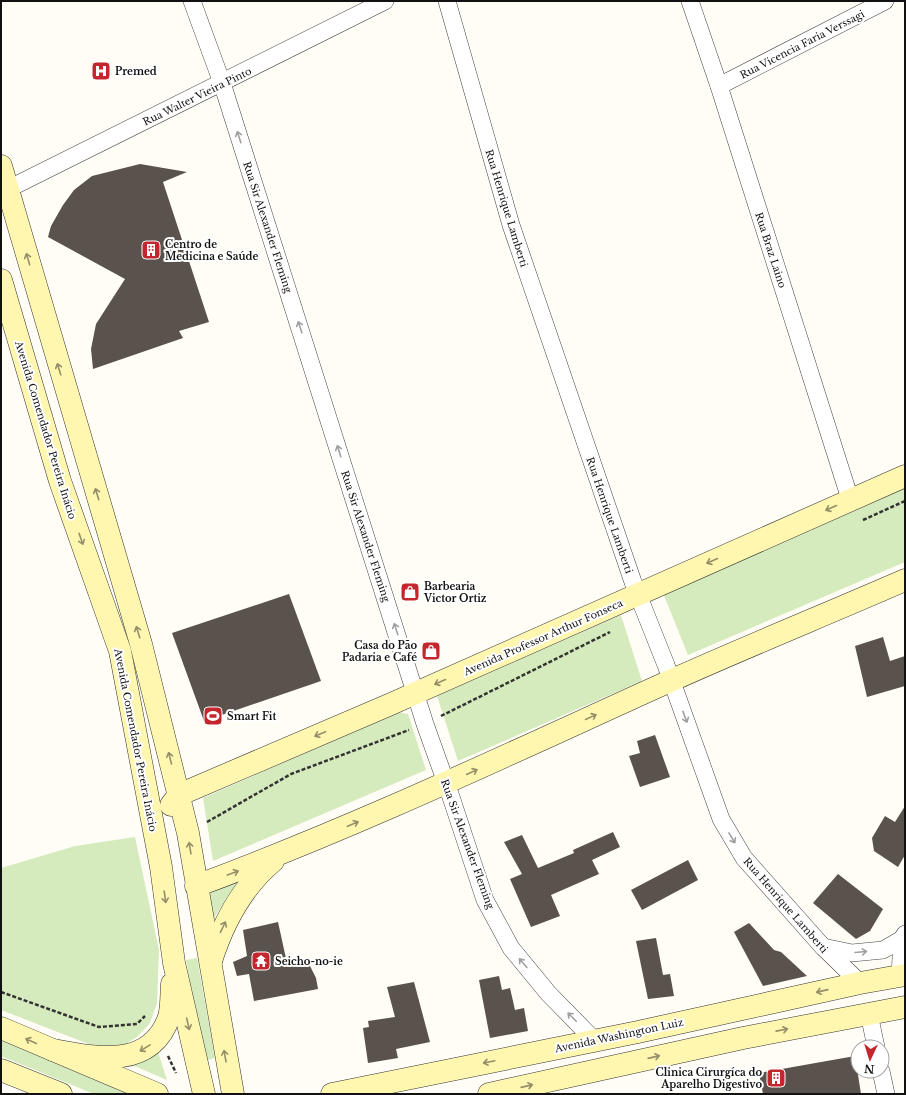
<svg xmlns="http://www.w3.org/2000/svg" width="906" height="1095" font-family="'Libre Baskerville',serif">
	<rect width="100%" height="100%" fill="#fffdf5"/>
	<!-- green -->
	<g fill="#d5ebbd">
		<polygon points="905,483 905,562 688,655 661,588"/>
		<polygon points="621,615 642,681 458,761 437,696"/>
		<polygon points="398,712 408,714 426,770 213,861 203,798"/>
		<polygon points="135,837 159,950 157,1003 150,1023 137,1037 124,1045 104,1050 1,1010 1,868 75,846"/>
		<polygon points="251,865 227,897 210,925 203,890"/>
		<polygon points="197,958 215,1058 204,1061 186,960"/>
		<polygon points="1,1037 141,1094 94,1094 1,1056"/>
		<polygon points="158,1052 167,1080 132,1065"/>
	</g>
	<!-- building -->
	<g fill="#5a524d">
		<polygon points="140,164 187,172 163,182 209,322 179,331 183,338 93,369 91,349 96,324 125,279 48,237 51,226 63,205 74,190 92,176"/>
		<polygon points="289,594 321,681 204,721 172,633"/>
		<polygon points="883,637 890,661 905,656 905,686 867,697 855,646"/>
		<polygon points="655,735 670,777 640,787 629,756 640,753 637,741"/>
		<polygon points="905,806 905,855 898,867 874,851 872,838 885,816 895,822"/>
		<polygon points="613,832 620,847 592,860 599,874 551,895 560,916 531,927 510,879 522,874 504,842 522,835 538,868 574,853 573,850"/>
		<polygon points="688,860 698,880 642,910 631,890"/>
		<polygon points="838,874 883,909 870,931 856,939 813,903"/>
		<polygon points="278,922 287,963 307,960 316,978 318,989 254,1001 249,974 237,976 233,962 247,956 243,930"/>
		<polygon points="749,923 774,950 781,952 807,976 763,986 734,932"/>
		<polygon points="656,938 663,975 670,974 674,996 648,999 636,941"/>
		<polygon points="499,976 502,990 510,988 515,1010 524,1008 528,1031 490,1038 479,980"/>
		<polygon points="414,982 430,1042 396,1049 398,1058 368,1063 363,1028 369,1027 368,1021 395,1017 387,987"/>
		<polygon points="855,1056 861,1094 763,1094 759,1073"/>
	</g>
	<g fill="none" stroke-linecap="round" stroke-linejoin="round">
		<!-- street casing -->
		<g stroke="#444" stroke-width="18">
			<g id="street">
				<polyline points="192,1 222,83 425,724 450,794 485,900 511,948 548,993 595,1041"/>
				<polyline points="447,1 511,225 633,582 666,665 721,819 744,858 823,947 860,983"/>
				<polyline points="690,1 719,86 850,499"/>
				<polyline points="719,86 885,1"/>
				<polyline points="8,189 385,1"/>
				<polyline points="823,947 852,953 883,950 902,939"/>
				<polyline points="900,976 902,939 905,934"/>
				<polyline points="869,1014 876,1047"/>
				<polyline points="881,1071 886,1094"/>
			</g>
		</g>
		<!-- secondary casing -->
		<g stroke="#333" stroke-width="23">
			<g id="secondary">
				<polyline points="1,166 141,644 188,833 233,1094"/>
				<polyline points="1,280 60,481 120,651 161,867 174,963 204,1094"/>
				<polyline points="171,805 179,795 188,791 391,704 905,476"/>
				<path d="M196,886C358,826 513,752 670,681C748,646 827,614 905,580"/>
				<path d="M211,961C223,923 242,887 273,861"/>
				<polyline points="1,1028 157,1094"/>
				<path d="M53,1050C95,1058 151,1070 169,1017C172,1007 171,994 172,984"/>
				<polyline points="1,1070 61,1094"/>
				<polyline points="332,1094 638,1032 860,983 905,975"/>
				<polyline points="489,1094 743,1038 905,1007"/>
			</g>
		</g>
		<!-- path -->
		<g stroke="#333" stroke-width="2.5" stroke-dasharray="4 2" stroke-linecap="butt">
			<polyline points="863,520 905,501"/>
			<polyline points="441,716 610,632"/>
			<polyline points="207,822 291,774 409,730"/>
			<polyline points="1,992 99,1027 137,1024 145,1016"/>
			<polyline points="168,1056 176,1073"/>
		</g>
		<!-- street -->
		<use href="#street" stroke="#fff" stroke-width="17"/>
		<!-- secondary -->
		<use href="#secondary" stroke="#fff6b0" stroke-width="22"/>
	</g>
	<!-- one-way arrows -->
	<defs><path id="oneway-shaft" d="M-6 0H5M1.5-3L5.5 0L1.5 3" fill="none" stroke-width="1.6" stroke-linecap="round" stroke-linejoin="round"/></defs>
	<g stroke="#a0a0a0">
		<use href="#oneway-shaft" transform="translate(239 137) rotate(-108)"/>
		<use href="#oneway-shaft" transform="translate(300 327) rotate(-108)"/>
		<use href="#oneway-shaft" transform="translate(339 451) rotate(-108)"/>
		<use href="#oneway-shaft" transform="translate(396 629) rotate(-108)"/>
		<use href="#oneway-shaft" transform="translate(685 717) rotate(70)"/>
		<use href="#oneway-shaft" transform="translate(732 838) rotate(59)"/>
		<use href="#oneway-shaft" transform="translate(861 952) rotate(-5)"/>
		<use href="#oneway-shaft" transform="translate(523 963) rotate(-130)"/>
		<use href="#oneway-shaft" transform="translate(572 1017) rotate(-135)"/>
	</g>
	<g stroke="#948f68">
		<use href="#oneway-shaft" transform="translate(28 259) rotate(-106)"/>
		<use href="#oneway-shaft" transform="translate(59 369) rotate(-107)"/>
		<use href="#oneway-shaft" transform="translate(97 494) rotate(-107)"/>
		<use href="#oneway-shaft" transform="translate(831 508) rotate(156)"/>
		<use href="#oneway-shaft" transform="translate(81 539) rotate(71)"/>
		<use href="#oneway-shaft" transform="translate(712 561) rotate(156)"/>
		<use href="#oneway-shaft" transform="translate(138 632) rotate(-107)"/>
		<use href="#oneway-shaft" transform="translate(440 682) rotate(156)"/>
		<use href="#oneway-shaft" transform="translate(591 717) rotate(-25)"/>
		<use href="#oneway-shaft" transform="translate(320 734) rotate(157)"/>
		<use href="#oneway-shaft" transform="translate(170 758) rotate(-104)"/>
		<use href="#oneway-shaft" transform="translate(472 772) rotate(-25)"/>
		<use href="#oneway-shaft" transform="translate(353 824) rotate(-23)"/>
		<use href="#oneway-shaft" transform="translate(190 848) rotate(-99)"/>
		<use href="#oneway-shaft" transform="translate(233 873) rotate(-20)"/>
		<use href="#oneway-shaft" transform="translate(165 897) rotate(82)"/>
		<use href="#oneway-shaft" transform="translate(223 927) rotate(-64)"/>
		<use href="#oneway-shaft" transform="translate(822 991) rotate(167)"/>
		<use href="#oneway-shaft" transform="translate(188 1024) rotate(77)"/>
		<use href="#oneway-shaft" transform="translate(782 1030) rotate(-11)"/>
		<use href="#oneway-shaft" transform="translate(31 1041) rotate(-156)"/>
		<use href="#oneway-shaft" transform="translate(145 1048) rotate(149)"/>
		<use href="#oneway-shaft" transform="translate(225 1056) rotate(-100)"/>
		<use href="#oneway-shaft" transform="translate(654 1057) rotate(-13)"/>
		<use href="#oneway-shaft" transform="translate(489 1062) rotate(168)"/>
		<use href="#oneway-shaft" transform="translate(527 1086) rotate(-13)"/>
	</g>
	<!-- icons -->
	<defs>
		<g id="hospital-square" transform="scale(1)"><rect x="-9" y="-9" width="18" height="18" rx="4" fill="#c4262e" stroke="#fff"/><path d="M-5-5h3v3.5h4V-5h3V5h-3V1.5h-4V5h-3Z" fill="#fff"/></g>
		<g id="building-square" transform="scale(1)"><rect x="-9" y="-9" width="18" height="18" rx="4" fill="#c4262e" stroke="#fff"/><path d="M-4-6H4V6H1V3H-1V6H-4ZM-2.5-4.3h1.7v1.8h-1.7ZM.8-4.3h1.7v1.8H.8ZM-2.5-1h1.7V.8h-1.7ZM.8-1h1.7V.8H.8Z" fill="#fff"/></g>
		<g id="shop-square" transform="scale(1)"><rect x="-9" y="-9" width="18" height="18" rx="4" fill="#c4262e" stroke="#fff"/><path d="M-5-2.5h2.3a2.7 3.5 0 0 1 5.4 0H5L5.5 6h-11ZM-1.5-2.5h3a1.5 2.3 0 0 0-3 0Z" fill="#fff"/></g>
		<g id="stadium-square" transform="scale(1)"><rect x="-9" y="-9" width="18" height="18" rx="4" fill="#c4262e" stroke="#fff"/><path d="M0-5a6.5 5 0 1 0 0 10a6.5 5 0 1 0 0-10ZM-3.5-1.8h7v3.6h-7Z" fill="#fff"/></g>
		<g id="temple-square" transform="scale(1)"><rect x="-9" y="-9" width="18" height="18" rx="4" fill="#c4262e" stroke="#fff"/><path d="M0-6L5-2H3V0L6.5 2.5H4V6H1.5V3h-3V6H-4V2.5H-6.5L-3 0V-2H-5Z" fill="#fff"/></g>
	</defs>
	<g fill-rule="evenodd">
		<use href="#hospital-square" x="101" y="71"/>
		<use href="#building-square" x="151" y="250"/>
		<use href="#shop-square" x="410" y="592"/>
		<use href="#shop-square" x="431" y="651"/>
		<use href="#stadium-square" x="213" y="716"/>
		<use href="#temple-square" x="261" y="961"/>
		<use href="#building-square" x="776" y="1078"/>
	</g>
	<g text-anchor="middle" stroke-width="4" stroke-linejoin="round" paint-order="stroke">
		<!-- street labels -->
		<g font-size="10" fill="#111" stroke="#fff">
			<text transform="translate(802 44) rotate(-27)" y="4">Rua Vicencia Faria Verssagi</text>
			<text transform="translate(197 96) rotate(-26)" y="4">Rua Walter Vieira Pinto</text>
			<text transform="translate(507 208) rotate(73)" y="4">Rua Henrique Lamberti</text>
			<text transform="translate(268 227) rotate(72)" y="4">Rua Sir Alexander Fleming</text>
			<text transform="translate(771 250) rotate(72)" y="4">Rua Braz Laino</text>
			<text transform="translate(46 430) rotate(73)" y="4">Avenida Comendador Pereira Inácio</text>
			<text transform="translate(610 515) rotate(71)" y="4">Rua Henrique Lamberti</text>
			<text transform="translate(366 536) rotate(72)" y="4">Rua Sir Alexander Fleming</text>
			<text transform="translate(543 637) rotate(-24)" y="4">Avenida Professor Arthur Fonseca</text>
			<text transform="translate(136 740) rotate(79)" y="4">Avenida Comendador Pereira Inácio</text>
			<text transform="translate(468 844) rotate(70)" y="4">Rua Sir Alexander Fleming</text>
			<text transform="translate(786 905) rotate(49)" y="4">Rua Henrique Lamberti</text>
			<text transform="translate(619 1035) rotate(-12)" y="4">Avenida Washington Luiz</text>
		</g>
		<!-- poi labels -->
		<g font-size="10" font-weight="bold" fill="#111" stroke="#fff" text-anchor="start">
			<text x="115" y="75">Premed</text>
			<text x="165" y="248">Centro de<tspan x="165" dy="12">Medicina e Saúde</tspan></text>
			<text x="424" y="590">Barbearia<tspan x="424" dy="12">Victor Ortiz</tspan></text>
			<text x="417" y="649" text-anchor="end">Casa do Pão<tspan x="417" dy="12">Padaria e Café</tspan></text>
			<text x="227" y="720">Smart Fit</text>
			<text x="275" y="965">Seicho-no-ie</text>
			<text x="762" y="1076" text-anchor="end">Clinica Cirurgíca do<tspan x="762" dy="12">Aparelho Digestivo</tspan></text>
		</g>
	</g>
	<!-- border -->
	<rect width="906" height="1095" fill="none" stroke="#111111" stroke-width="4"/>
	<!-- north arrow -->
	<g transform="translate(870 1059) rotate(184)"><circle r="19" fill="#ffffff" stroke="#a0a0a0"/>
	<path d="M0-3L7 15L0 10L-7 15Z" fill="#c4262e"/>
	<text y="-6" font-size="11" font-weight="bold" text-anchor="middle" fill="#111111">N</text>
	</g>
</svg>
